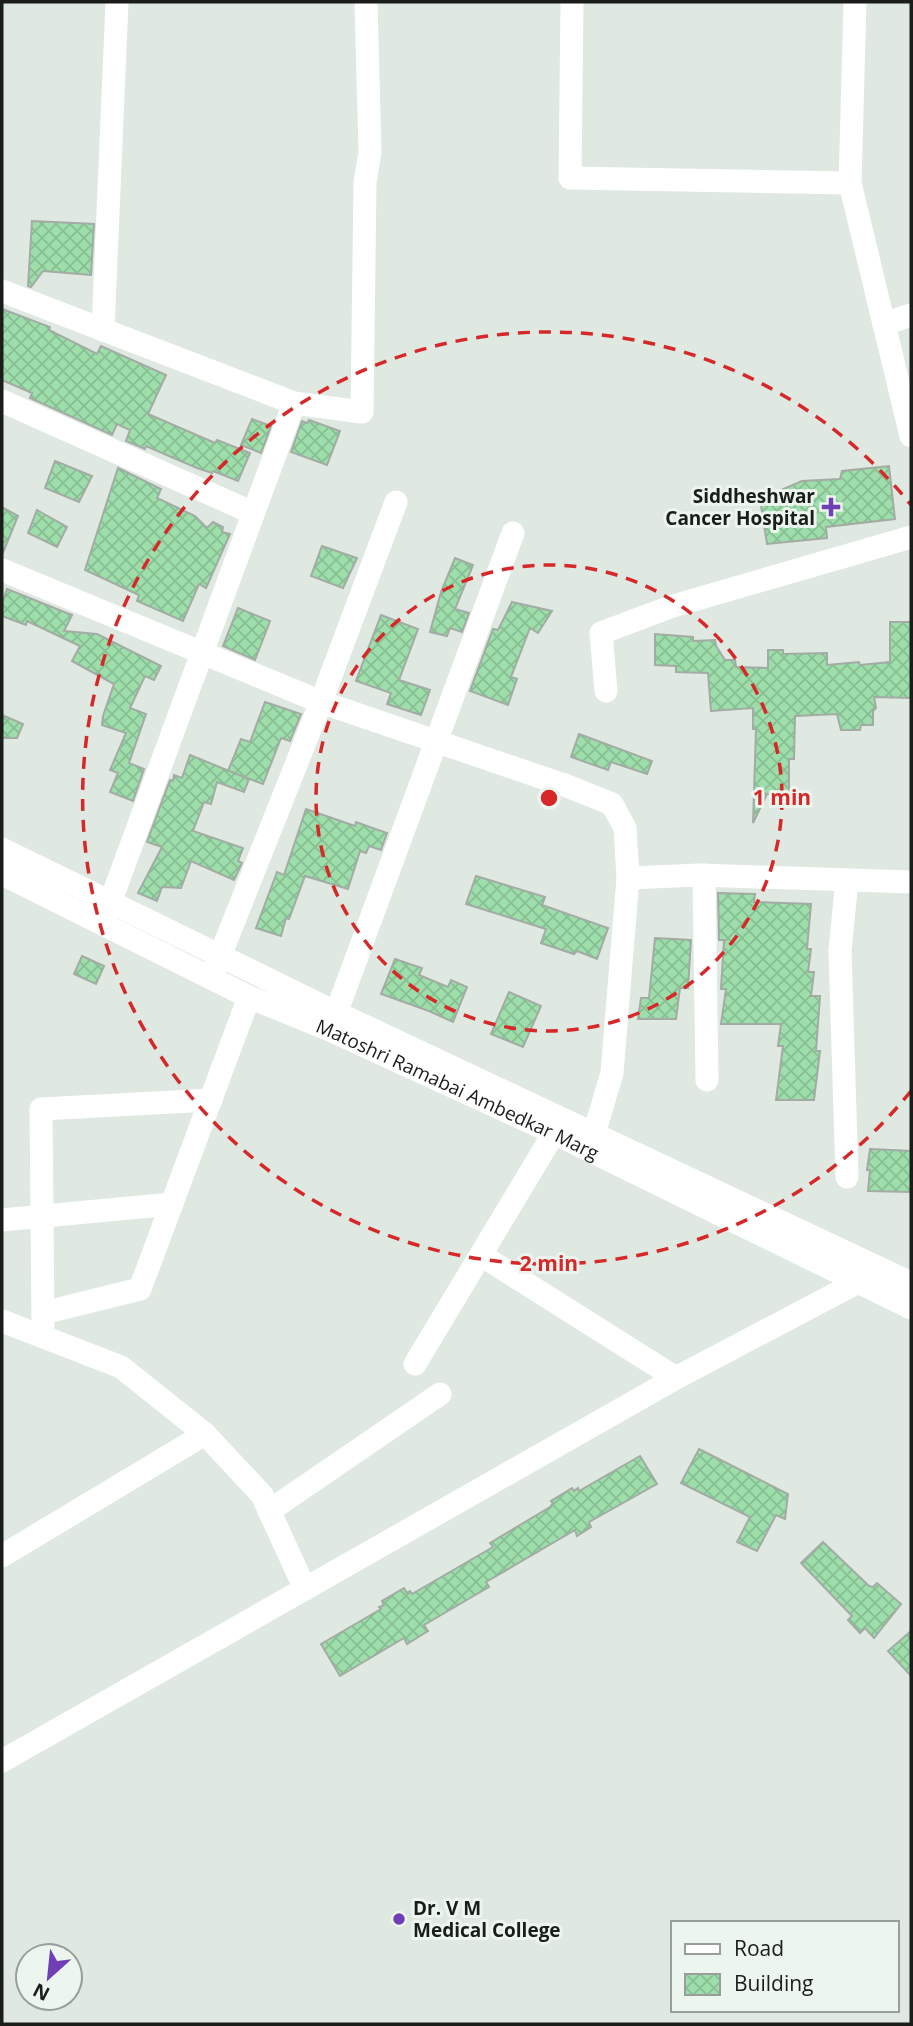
<svg xmlns="http://www.w3.org/2000/svg" width="913" height="2026" font-family="'Open Sans',sans-serif">
	<defs>
		<pattern id="building-cross-hatch" width="8" height="8" patternUnits="userSpaceOnUse" patternTransform="scale(1.75)"><rect width="8" height="8" fill="#9ddeab"/><path d="M0 0l8 8M0 8l8-8" fill="none" stroke="#87be93"/></pattern>
	</defs>
	<rect width="100%" height="100%" fill="#dfe8e1"/>
	<!-- building -->
	<g fill="url(#building-cross-hatch)" stroke="#a3aba5" stroke-width="2">
		<polygon points="32,221 94,224 91,275 43,271 31,287 28,286"/>
		<polygon points="2,309 50,327 49,330 97,354 101,346 166,375 148,414 215,443 217,440 250,453 238,481 213,471 212,473 197,468 146,446 145,449 126,441 130,430 117,424 112,435 30,398 32,393 2,380"/>
		<polygon points="252,419 271,426 261,453 241,445"/>
		<polygon points="309,420 340,431 327,465 291,452 302,421 307,423"/>
		<polygon points="55,461 92,476 79,502 45,488"/>
		<polygon points="889,466 895,519 826,527 827,538 767,544 760,499 802,481 840,479 842,471"/>
		<polygon points="118,468 161,489 157,498 195,516 207,528 213,522 223,527 222,532 230,534 206,588 199,584 183,621 137,601 139,595 85,570"/>
		<polygon points="2,507 18,516 2,555"/>
		<polygon points="37,510 67,527 57,547 28,533"/>
		<polygon points="322,546 357,558 343,588 311,576"/>
		<polygon points="455,558 473,565 455,609 469,613 462,632 450,628 447,636 430,632 441,592"/>
		<polygon points="7,589 72,615 64,631 97,634 161,666 154,680 145,676 130,708 146,714 129,763 144,769 133,801 110,792 118,773 110,770 126,733 102,725 103,716 114,684 72,661 80,646 27,621 26,625 2,616 2,604"/>
		<polygon points="512,602 552,611 538,633 530,628 511,677 517,679 508,705 470,691 493,629 498,630"/>
		<polygon points="238,608 270,621 255,660 223,646"/>
		<polygon points="381,615 418,629 399,680 430,690 421,715 387,704 391,693 356,681"/>
		<polygon points="890,622 911,622 911,698 874,697 876,708 873,711 873,725 861,725 860,730 841,730 837,714 795,716 794,759 789,759 789,794 767,794 753,823 756,729 753,729 753,708 711,711 708,673 676,672 676,666 655,665 655,634 693,637 693,641 715,640 716,646 725,660 735,660 736,667 768,668 768,650 783,650 783,654 827,653 827,665 859,662 860,665 890,662"/>
		<polygon points="265,702 301,714 290,741 281,738 263,784 228,771 241,739 250,742"/>
		<polygon points="2,715 23,724 17,738 2,738"/>
		<polygon points="579,734 652,761 647,774 611,762 608,770 571,757"/>
		<polygon points="190,755 249,779 244,792 217,782 211,804 204,802 193,831 243,848 238,861 242,863 234,880 191,861 181,888 162,887 157,901 138,893 162,847 147,842 170,780 173,781 174,775 182,778"/>
		<polygon points="306,809 355,826 356,822 387,833 381,850 369,846 366,853 360,851 348,889 305,876 289,919 286,918 281,936 256,928 277,872 284,875"/>
		<polygon points="476,876 545,897 542,905 608,928 597,959 577,951 574,954 541,943 546,929 466,904"/>
		<polygon points="718,893 755,894 754,902 811,904 807,949 811,949 808,972 814,972 811,996 820,996 816,1051 820,1051 814,1100 776,1100 783,1046 778,1046 781,1024 721,1024 726,989 721,989 724,940 719,940"/>
		<polygon points="655,938 691,940 688,988 680,988 676,1019 638,1019 641,998 649,998"/>
		<polygon points="82,956 104,966 96,984 74,974"/>
		<polygon points="395,959 422,968 419,975 448,987 451,980 467,987 453,1022 429,1011 381,994"/>
		<polygon points="509,992 541,1006 523,1047 491,1034"/>
		<polygon points="870,1149 911,1151 911,1192 868,1191 870,1170 867,1170"/>
		<polygon points="699,1449 788,1494 785,1519 776,1515 757,1551 737,1542 750,1517 681,1483"/>
		<polygon points="640,1456 657,1484 589,1522 591,1527 577,1536 575,1530 486,1582 489,1587 424,1625 428,1631 407,1644 404,1638 340,1676 321,1644 381,1609 379,1607 384,1605 382,1601 404,1588 407,1593 410,1591 412,1594 493,1547 490,1543 550,1507 553,1503 551,1501 572,1488 574,1491 578,1488 579,1491"/>
		<polygon points="823,1542 869,1586 873,1587 877,1583 901,1604 874,1638 865,1628 860,1633 848,1620 852,1616 801,1563"/>
		<polygon points="911,1631 911,1676 888,1651"/>
	</g>
	<g fill="none" stroke-linecap="round" stroke-linejoin="round">
		<!-- minor -->
		<g stroke="#fff" stroke-width="23">
			<polyline points="572,2 570,178 850,183"/>
			<polyline points="855,2 850,183 911,436"/>
			<polyline points="2,291 294,403 362,412 365,183 370,152 366,2"/>
			<polyline points="884,324 911,315"/>
			<polyline points="103,330 117,2"/>
			<polyline points="2,401 253,513"/>
			<polyline points="2,570 321,702 567,786 612,804 625,828 628,878"/>
			<polyline points="606,691 601,633 673,606 911,537"/>
			<polyline points="2,849 337,1013 911,1283"/>
			<path id="s1" d="M2,874L249,997L330,1030L554,1133L911,1308"/>
			<polyline points="704,875 707,1080"/>
			<polyline points="847,880 840,950 847,1177"/>
			<polyline points="106,914 294,403"/>
			<polyline points="214,971 321,702 396,502"/>
			<polyline points="331,1027 513,533"/>
			<polyline points="591,1144 612,1073 628,878 699,875 911,882"/>
			<polyline points="2,1220 172,1204"/>
			<polyline points="481,1255 676,1378"/>
			<polyline points="43,1313 140,1289 249,997"/>
			<polyline points="2,1321 121,1367 205,1434 262,1495 305,1589"/>
			<polyline points="43,1326 41,1109 211,1100"/>
			<polyline points="415,1364 554,1133"/>
			<polyline points="269,1511 440,1394"/>
			<polyline points="2,1556 205,1434"/>
			<polyline points="2,1761 676,1378 860,1281"/>
		</g>
	</g>
	<!-- distance rings -->
	<g fill="none" stroke="#d62828" stroke-width="3.5" stroke-dasharray="12 9">
		<circle cx="549" cy="798" r="233"/>
		<path d="M911 1091A466 466 0 1 1 911 505"/>
	</g>
	<!-- markers -->
	<g fill="#703eb5" stroke="#ecf5ee" stroke-width="2.5">
		<path d="M827.5 496.5h7v7h7v7h-7v7h-7v-7h-7v-7h7z"/>
		<circle cx="399" cy="1919" r="7"/>
	</g>
	<g text-anchor="middle" stroke-width="6" stroke-linejoin="round" paint-order="stroke">
		<!-- poi labels -->
		<g font-size="19" font-weight="bold" fill="#1a1d1a" stroke="#ecf5ee" text-anchor="end">
			<text x="815" y="503">Siddheshwar<tspan x="815" dy="22">Cancer Hospital</tspan></text>
			<text x="413" y="1915" text-anchor="start">Dr. V M<tspan x="413" dy="22">Medical College</tspan></text>
		</g>
		<!-- street labels -->
		<g font-size="19" fill="#1a1d1a" stroke="#ecf5ee">
			<text dy="7" stroke="none"><textPath href="#s1" startOffset="504">Matoshri Ramabai Ambedkar Marg</textPath></text>
		</g>
	</g>
	<circle cx="549" cy="798" r="10" fill="#d62828" stroke="#ecf5ee" stroke-width="3.5"/>
	<g font-size="21" text-anchor="middle" font-weight="bold" fill="#d62828" stroke="#ecf5ee" stroke-width="6" stroke-linejoin="round" paint-order="stroke">
		<text x="782" y="805">1 min</text>
		<text x="549" y="1271">2 min</text>
	</g>
	<!-- border -->
	<rect width="913" height="2026" fill="none" stroke="#1a1d1a" stroke-width="7"/>
	<!-- legend -->
	<rect x="671" y="1921" width="228" height="91" fill="#ecf5ee" stroke="#989f99" stroke-width="2"/>
	<rect x="685" y="1944" width="35" height="10" fill="#ffffff" stroke="#989f99" stroke-width="2"/>
	<text x="734" y="1956" font-size="21" fill="#1a1d1a">Road</text>
	<rect x="685" y="1974" width="35" height="21" fill="url(#building-cross-hatch)" stroke="#989f99" stroke-width="2"/>
	<text x="734" y="1991" font-size="21" fill="#1a1d1a">Building</text>
	<!-- north arrow -->
	<g transform="translate(49 1977) rotate(207)"><circle r="33" fill="#ecf5ee" stroke="#989f99" stroke-width="2"/>
	<path d="M0-5L12 26L0 18L-12 26Z" fill="#703eb5"/>
	<text y="-10" font-size="19" font-weight="bold" text-anchor="middle" fill="#1a1d1a">N</text>
	</g>
</svg>
